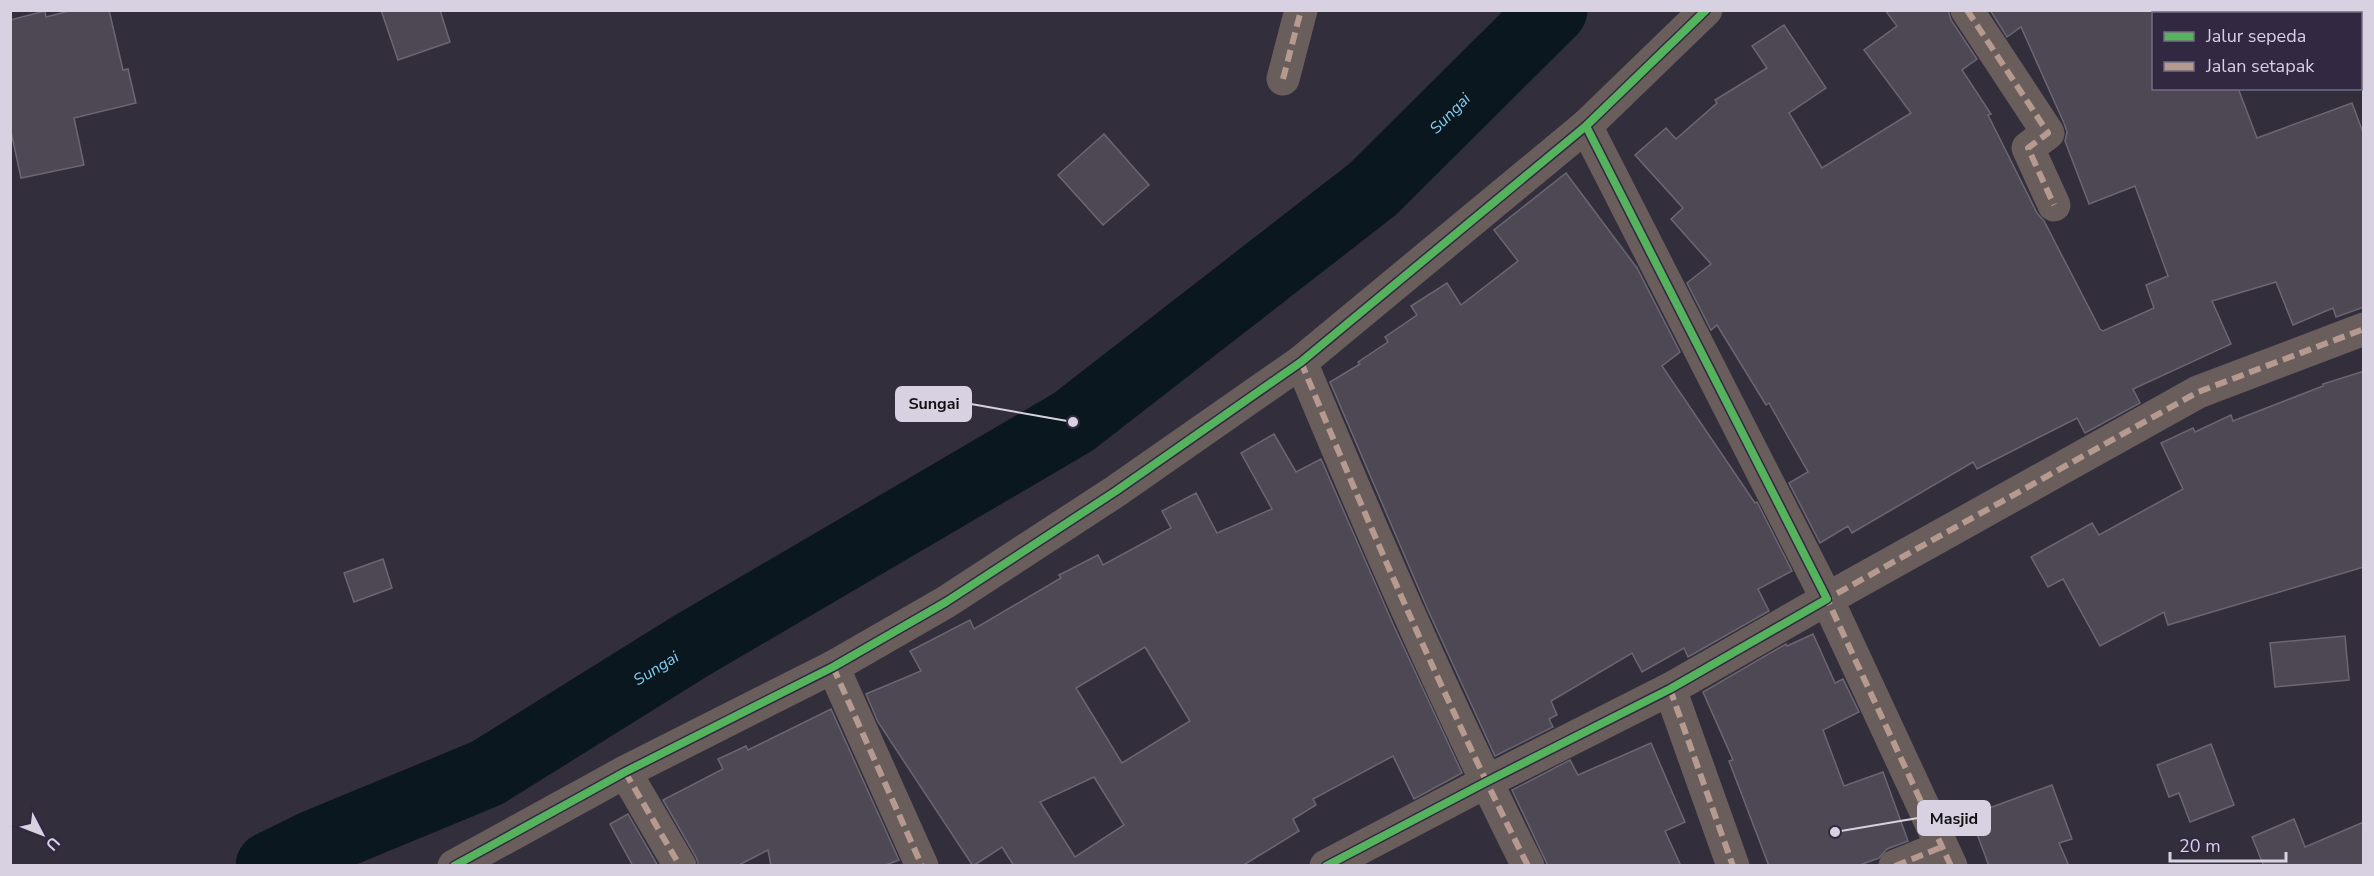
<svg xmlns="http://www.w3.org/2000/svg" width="2374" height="876" font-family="'Nunito Sans',sans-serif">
	<rect width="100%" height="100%" fill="#332e3c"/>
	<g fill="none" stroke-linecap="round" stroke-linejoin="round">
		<!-- river -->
		<path stroke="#0b171f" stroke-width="69" id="s1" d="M270,866L313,845L487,773L689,647L1073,422L1373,189L1553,10"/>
	</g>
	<!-- building -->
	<g fill="#4e4854" stroke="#6c6672" stroke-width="1.5" fill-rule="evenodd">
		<polygon points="73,10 109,10 123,70 128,69 136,103 74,118 84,165 21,178 10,127 10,20 45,11 46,17"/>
		<polygon points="381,10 440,10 450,42 398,60"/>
		<polygon points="1885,10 1948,10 1951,20 1977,59 1962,70 1991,114 1988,115 2037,213 2044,221 2100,329 2103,331 2154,308 2146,285 2168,276 2135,186 2089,204 2065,141 2067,132 2064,123 2021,27 2007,37 1990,10 2154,10 2154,88 2238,88 2257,138 2352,103 2364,135 2364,307 2336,317 2333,308 2293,325 2276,282 2212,301 2231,344 2133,389 2140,403 2085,433 2077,418 1977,469 1973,462 1852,533 1848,526 1820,543 1789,483 1808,472 1769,403 1766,405 1717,325 1711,330 1687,283 1711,264 1671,219 1683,208 1635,155 1666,128 1676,139 1717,103 1715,100 1767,68 1752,46 1784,25 1826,88 1789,113 1822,168 1911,113 1864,50 1897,26"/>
		<polygon points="1104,134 1149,185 1103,225 1058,175"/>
		<polygon points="1566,173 1637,268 1680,352 1662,366 1755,503 1757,502 1792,571 1758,589 1769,611 1688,657 1684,648 1642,672 1632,653 1551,701 1557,715 1549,719 1553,727 1495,756 1427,608 1330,382 1360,364 1358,362 1388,342 1385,337 1417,315 1411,306 1447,283 1461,305 1518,261 1494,230"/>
		<polygon points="2364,371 2364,567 2168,625 2164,612 2100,646 2063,579 2048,587 2031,557 2092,523 2099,535 2183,489 2161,443 2193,428 2195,432 2231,415 2233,421 2323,386 2323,384"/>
		<path d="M1274,434L1296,472L1321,459L1393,624L1462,773L1414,799L1393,756L1313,799L1316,805L1293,819L1299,831L1242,866H1014L1002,847L973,866L878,722L866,694L921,671L910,651L970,620L974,629L1061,578L1059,575L1098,555L1103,565L1171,528L1162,511L1196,493L1217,533L1272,509L1241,453ZM1145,647L1190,721L1122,763L1076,688ZM1094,777L1124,825L1075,857L1040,802Z"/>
		<polygon points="383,559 392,588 354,602 344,573"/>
		<polygon points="1813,634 1835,683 1843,679 1859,712 1823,730 1844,786 1883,772 1908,841 1887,849 1879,858 1857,866 1769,866 1729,761 1733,760 1703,692 1786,644 1787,646"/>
		<polygon points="2345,636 2349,680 2275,687 2270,643"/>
		<polygon points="831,709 899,860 883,866 771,866 768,850 737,866 699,866 696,857 663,800 723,769 718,759 746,746 748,750"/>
		<polygon points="1651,743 1685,822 1665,831 1681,866 1548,866 1512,790 1570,760 1578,775"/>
		<polygon points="2211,744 2234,805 2190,822 2179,793 2169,797 2157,765"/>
		<polygon points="2052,785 2072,839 2059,843 2069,866 1989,866 1970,815"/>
		<polygon points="628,814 658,866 633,866 610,824"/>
		<polygon points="2294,819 2305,847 2364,822 2364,866 2262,866 2263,864 2252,837"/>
	</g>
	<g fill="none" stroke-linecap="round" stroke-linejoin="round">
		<!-- minor -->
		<g stroke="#695e5c" stroke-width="33">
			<polyline points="1967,10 2048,133 2028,148 2054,205"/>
			<polyline points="2344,10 2345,14"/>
			<polyline points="2360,59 2364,68"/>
			<polyline points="1283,79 1301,10"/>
			<path d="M1301,362C1372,532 1445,701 1528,866"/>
			<polyline points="833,667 922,866"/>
			<polyline points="1670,689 1733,866"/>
			<polyline points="625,772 680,866"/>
			<polyline points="1326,866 1486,782 1670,689 1827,599 1586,126"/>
			<polyline points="1895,866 1942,847"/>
			<polyline points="1951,866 1827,599 2198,392 2364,329"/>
		</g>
		<!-- tertiary -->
		<polyline stroke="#695e5c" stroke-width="33" points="454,866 625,772 833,667 946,602 1116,491 1301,362 1586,126 1706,10"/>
		<!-- quiet -->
		<g stroke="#b69a8f" stroke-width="6" stroke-dasharray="12 6" stroke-linecap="butt">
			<polyline points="1967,10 2048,133 2028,148 2054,205"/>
			<polyline points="1283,79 1301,10"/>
			<path d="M1301,362C1372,532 1445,701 1528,866"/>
			<polyline points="833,667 922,866"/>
			<polyline points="1670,689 1733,866"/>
			<polyline points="625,772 680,866"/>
			<polyline points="1895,866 1942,847"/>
			<polyline points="1951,866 1827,599 2198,392 2364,329"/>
		</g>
		<!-- cycleway casing -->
		<g stroke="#322842" stroke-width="11">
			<g id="cycleway">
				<polyline points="454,866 625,772 833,667 946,602 1116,491 1301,362 1586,126 1706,10"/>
				<polyline points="1326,866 1486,782 1670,689 1827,599 1586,126"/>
			</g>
		</g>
		<!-- cycleway -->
		<use href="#cycleway" stroke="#56b35d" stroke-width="8"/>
	</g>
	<g text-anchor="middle" stroke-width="5" stroke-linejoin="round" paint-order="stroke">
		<!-- water labels -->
		<g font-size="16" font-style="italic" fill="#81cef1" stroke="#322842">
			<text dy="6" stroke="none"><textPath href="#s1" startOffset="1407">Sungai</textPath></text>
			<text dy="6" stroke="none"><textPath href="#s1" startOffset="435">Sungai</textPath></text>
		</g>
	</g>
	<!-- callouts -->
	<path fill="none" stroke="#d7d1e2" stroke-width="2" d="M1073 422L971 404M1835 832L1918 818"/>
	<g fill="#d7d1e2" stroke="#322842" stroke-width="2">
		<circle cx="1073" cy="422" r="6"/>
		<circle cx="1835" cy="832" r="6"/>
	</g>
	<g fill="#d7d1e2" stroke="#d7d1e2" stroke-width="2">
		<rect x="896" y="387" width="75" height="34" rx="6"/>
		<rect x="1918" y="801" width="72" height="34" rx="6"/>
	</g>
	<g font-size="16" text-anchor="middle" font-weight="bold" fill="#111">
		<text x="934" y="409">Sungai</text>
		<text x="1954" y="824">Masjid</text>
	</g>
	<!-- border -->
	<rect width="2374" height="876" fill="none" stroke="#d7d1e2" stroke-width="24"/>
	<!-- legend -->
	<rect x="2152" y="12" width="210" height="78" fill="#322842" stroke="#746c82" stroke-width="1.5"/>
	<rect x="2164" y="32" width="30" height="9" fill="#56b35d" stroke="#746c82" stroke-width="1.5"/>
	<text x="2206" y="42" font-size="18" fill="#d7d1e2">Jalur sepeda</text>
	<rect x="2164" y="62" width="30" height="9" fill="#b69a8f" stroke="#746c82" stroke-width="1.5"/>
	<text x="2206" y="72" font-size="18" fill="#d7d1e2">Jalan setapak</text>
	<!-- north arrow -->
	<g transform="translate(42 834) rotate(132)" stroke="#322842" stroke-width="4.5" paint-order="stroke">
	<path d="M0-4.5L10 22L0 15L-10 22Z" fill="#d7d1e2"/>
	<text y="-9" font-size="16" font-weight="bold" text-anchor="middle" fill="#d7d1e2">U</text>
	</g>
	<!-- scale -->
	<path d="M2170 852v9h116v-9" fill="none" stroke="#d7d1e2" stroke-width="3"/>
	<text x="2179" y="852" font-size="18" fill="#d7d1e2" stroke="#322842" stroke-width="4.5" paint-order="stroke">20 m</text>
</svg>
